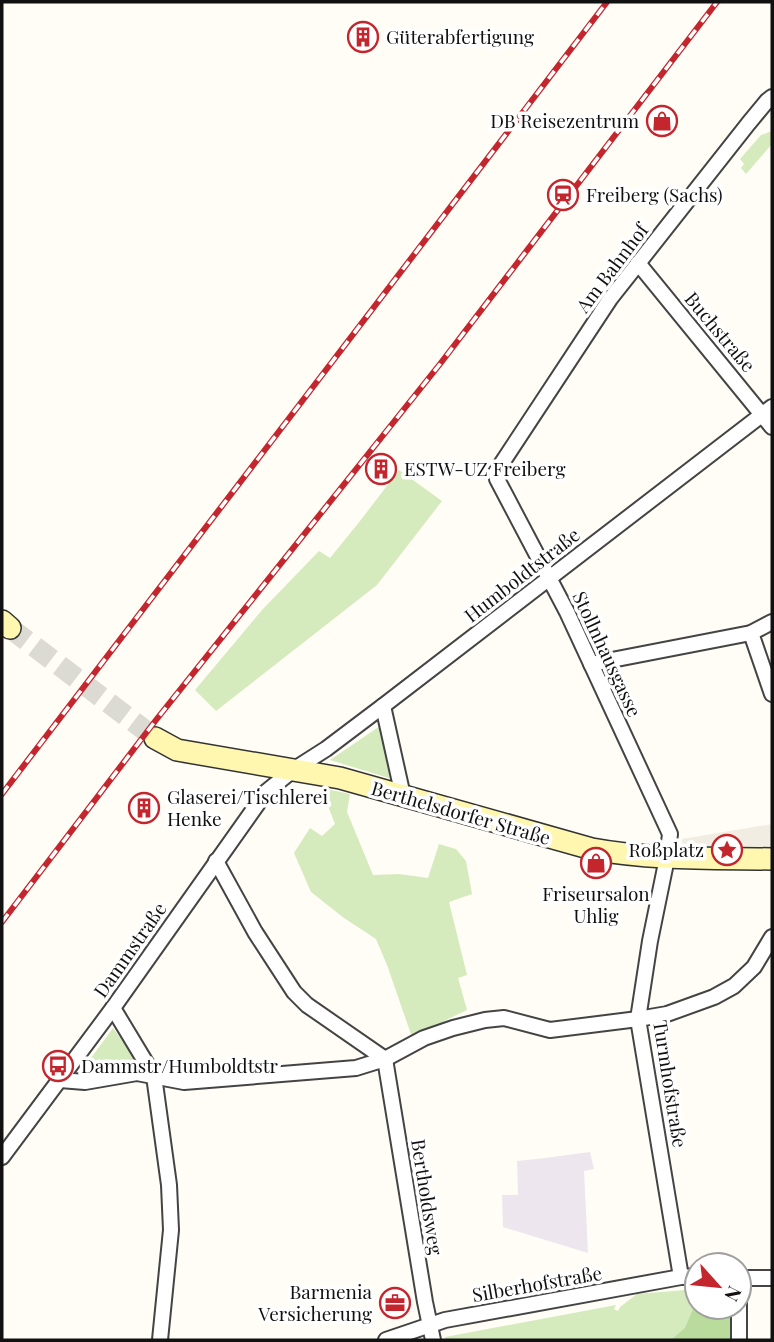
<svg xmlns="http://www.w3.org/2000/svg" width="774" height="1342" font-family="'Playfair Display',serif">
	<rect width="100%" height="100%" fill="#fffdf5"/>
	<!-- industrial -->
	<polygon fill="#eee6ef" points="590,1152 594,1169 584,1171 588,1253 503,1227 502,1195 518,1195 517,1161 545,1158"/>
	<!-- green -->
	<g fill="#d5ebbd">
		<polygon points="772,131 772,144 746,174 741,168 744,164 740,159 761,135"/>
		<polygon points="399,470 442,501 377,585 216,711 195,690 262,610 319,551 330,558 360,521"/>
		<polygon points="380,726 392,779 330,760"/>
		<polygon points="321,788 350,794 347,812 373,875 399,874 428,878 439,844 456,849 466,861 472,894 449,902 467,975 458,978 467,1010 448,1019 413,1040 387,965 376,939 344,918 311,892 294,853 310,828 322,836 335,824"/>
		<polygon points="113,1028 137,1061 88,1071 83,1069"/>
		<polygon points="697,1289 697,1307 731,1307 731,1340 446,1340 445,1337 616,1305 614,1309 618,1311 620,1307 637,1294"/>
	</g>
	<!-- forest -->
	<polygon fill="#b9dc9c" points="696,1302 697,1307 721,1307 733,1313 734,1340 671,1340 685,1328"/>
	<!-- plaza -->
	<polygon fill="#f1ede2" points="772,824 772,866 683,861 682,839"/>
	<g fill="none" stroke-linecap="round" stroke-linejoin="round">
		<!-- secondary-tunnel -->
		<polyline stroke="#dbdad3" stroke-width="21" stroke-dasharray="21 10" stroke-linecap="butt" points="10,628 155,738"/>
		<!-- street casing -->
		<g stroke="#444" stroke-width="18">
			<g id="street">
				<polyline points="638,263 772,427"/>
				<polyline points="751,633 772,694"/>
				<polyline points="591,664 751,633 772,622"/>
				<polyline points="383,706 403,796"/>
				<polyline points="216,861 255,932 294,992 307,1005 385,1059"/>
				<polyline points="113,1008 154,1076 169,1185 171,1230 160,1340"/>
				<polyline points="385,1059 425,1302 433,1340"/>
				<polyline points="60,1080 85,1082 137,1073 184,1082 356,1068 385,1059 424,1038 453,1028 485,1020 504,1018 550,1030 638,1019 667,1014 714,997 734,986 754,967 772,937"/>
				<polyline points="2,1157 113,1008 266,792 293,770 326,749 383,706 772,407"/>
				<polyline points="681,1277 638,1019 650,941 667,858 670,834 567,612 497,479 496,472 610,299 748,124 767,101 772,97"/>
				<polyline points="739,1278 739,1340"/>
				<polyline points="739,1278 772,1278"/>
				<polyline points="386,1340 445,1320 681,1277 697,1276"/>
			</g>
		</g>
		<!-- secondary casing -->
		<g stroke="#333" stroke-width="24">
			<g id="secondary">
				<polyline points="2,621 10,628"/>
				<path d="M155,738L177,750L340,778L592,849C652,860 712,858 772,859"/>
			</g>
		</g>
		<!-- street -->
		<use href="#street" stroke="#fff" stroke-width="14"/>
		<!-- secondary -->
		<use href="#secondary" stroke="#fff6b0" stroke-width="21"/>
		<!-- rail casing -->
		<g stroke="#c4262e" stroke-width="6">
			<g id="rail">
				<polyline points="2,794 607,2"/>
				<polyline points="2,922 156,720 440,364 717,2"/>
			</g>
		</g>
		<!-- rail -->
		<use href="#rail" stroke="#fff" stroke-width="3.5" stroke-dasharray="10" stroke-linecap="butt"/>
	</g>
	<!-- icons -->
	<defs>
		<g id="building-ring" transform="scale(1.575)"><circle r="9.5" fill="#fff" stroke="#c4262e" stroke-width="1.5"/><path d="M-4-6H4V6H1V3H-1V6H-4ZM-2.5-4.3h1.7v1.8h-1.7ZM.8-4.3h1.7v1.8H.8ZM-2.5-1h1.7V.8h-1.7ZM.8-1h1.7V.8H.8Z" fill="#c4262e"/></g>
		<g id="shop-ring" transform="scale(1.575)"><circle r="9.5" fill="#fff" stroke="#c4262e" stroke-width="1.5"/><path d="M-5-2.5h2.3a2.7 3.5 0 0 1 5.4 0H5L5.5 6h-11ZM-1.5-2.5h3a1.5 2.3 0 0 0-3 0Z" fill="#c4262e"/></g>
		<g id="station-ring" transform="scale(1.575)"><circle r="9.5" fill="#fff" stroke="#c4262e" stroke-width="1.5"/><path d="M-3-6H3Q5-6 5-4V2Q5 4 3 4L4.5 6H3L1.5 4h-3L-3 6H-4.5L-3 4Q-5 4-5 2V-4Q-5-6-3-6ZM-3.5-4v3h7v-3ZM-3.5 1v1.5H-2V1ZM2 1v1.5H3.5V1Z" fill="#c4262e"/></g>
		<g id="sight-ring" transform="scale(1.575)"><circle r="9.5" fill="#fff" stroke="#c4262e" stroke-width="1.5"/><path d="M0-6L1.8-2.2L6-1.7L2.9 1.2L3.7 5.4L0 3.3L-3.7 5.4L-2.9 1.2L-6-1.7L-1.8-2.2Z" fill="#c4262e"/></g>
		<g id="bus-ring" transform="scale(1.575)"><circle r="9.5" fill="#fff" stroke="#c4262e" stroke-width="1.5"/><path d="M-5-6H5V4H4V6H2V4H-2V6H-4V4H-5ZM-3.5-4V0h7V-4ZM-3.5 1.2v1.5H-2V1.2ZM2 1.2v1.5H3.5V1.2Z" fill="#c4262e"/></g>
		<g id="office-ring" transform="scale(1.575)"><circle r="9.5" fill="#fff" stroke="#c4262e" stroke-width="1.5"/><path d="M-6-3h4V-5.5h4V-3h4V5H-6ZM-1-4.5V-3h2v-1.5ZM-6 0V1H6V0Z" fill="#c4262e"/></g>
	</defs>
	<g fill-rule="evenodd">
		<use href="#building-ring" x="363" y="37"/>
		<use href="#shop-ring" x="662" y="121"/>
		<use href="#station-ring" x="563" y="195"/>
		<use href="#building-ring" x="381" y="469"/>
		<use href="#building-ring" x="144" y="808"/>
		<use href="#sight-ring" x="727" y="850"/>
		<use href="#shop-ring" x="596" y="863"/>
		<use href="#bus-ring" x="58" y="1066"/>
		<use href="#office-ring" x="395" y="1303"/>
	</g>
	<g text-anchor="middle" stroke-width="7" stroke-linejoin="round" paint-order="stroke">
		<!-- poi labels -->
		<g font-size="19" fill="#111" stroke="#fff" text-anchor="start">
			<text x="386" y="44">Güterabfertigung</text>
			<text x="639" y="128" text-anchor="end">DB Reisezentrum</text>
			<text x="586" y="202">Freiberg (Sachs)</text>
			<text x="404" y="476">ESTW-UZ Freiberg</text>
			<text x="167" y="804">Glaserei/Tischlerei<tspan x="167" dy="22">Henke</tspan></text>
			<text x="704" y="857" text-anchor="end">Roßplatz</text>
			<text x="596" y="901" text-anchor="middle">Friseursalon<tspan x="596" dy="22">Uhlig</tspan></text>
			<text x="81" y="1073">Dammstr/Humboldtstr</text>
			<text x="372" y="1299" text-anchor="end">Barmenia<tspan x="372" dy="22">Versicherung</tspan></text>
		</g>
		<!-- street labels -->
		<g font-size="19" fill="#111" stroke="#fff">
			<text transform="translate(612 268) rotate(-53)" y="7">Am Bahnhof</text>
			<text transform="translate(720 332) rotate(50)" y="7">Buchstraße</text>
			<text transform="translate(522 575) rotate(-38)" y="7">Humboldtstraße</text>
			<text transform="translate(607 654) rotate(65)" y="7">Stollnhausgasse</text>
			<text transform="translate(461 813) rotate(16)" y="7">Berthelsdorfer Straße</text>
			<text transform="translate(130 950) rotate(-55)" y="7">Dammstraße</text>
			<text transform="translate(670 1084) rotate(81)" y="7">Turmhofstraße</text>
			<text transform="translate(427 1197) rotate(81)" y="7">Bertholdsweg</text>
			<text transform="translate(537 1284) rotate(-10)" y="7">Silberhofstraße</text>
		</g>
	</g>
	<!-- border -->
	<rect width="774" height="1342" fill="none" stroke="#111111" stroke-width="7"/>
	<!-- north arrow -->
	<g transform="translate(718 1286) rotate(117)"><circle r="33" fill="#ffffff" stroke="#a0a0a0" stroke-width="2"/>
	<path d="M0-5L12 26L0 18L-12 26Z" fill="#c4262e"/>
	<text y="-10" font-size="19" font-weight="bold" text-anchor="middle" fill="#111111">N</text>
	</g>
</svg>
